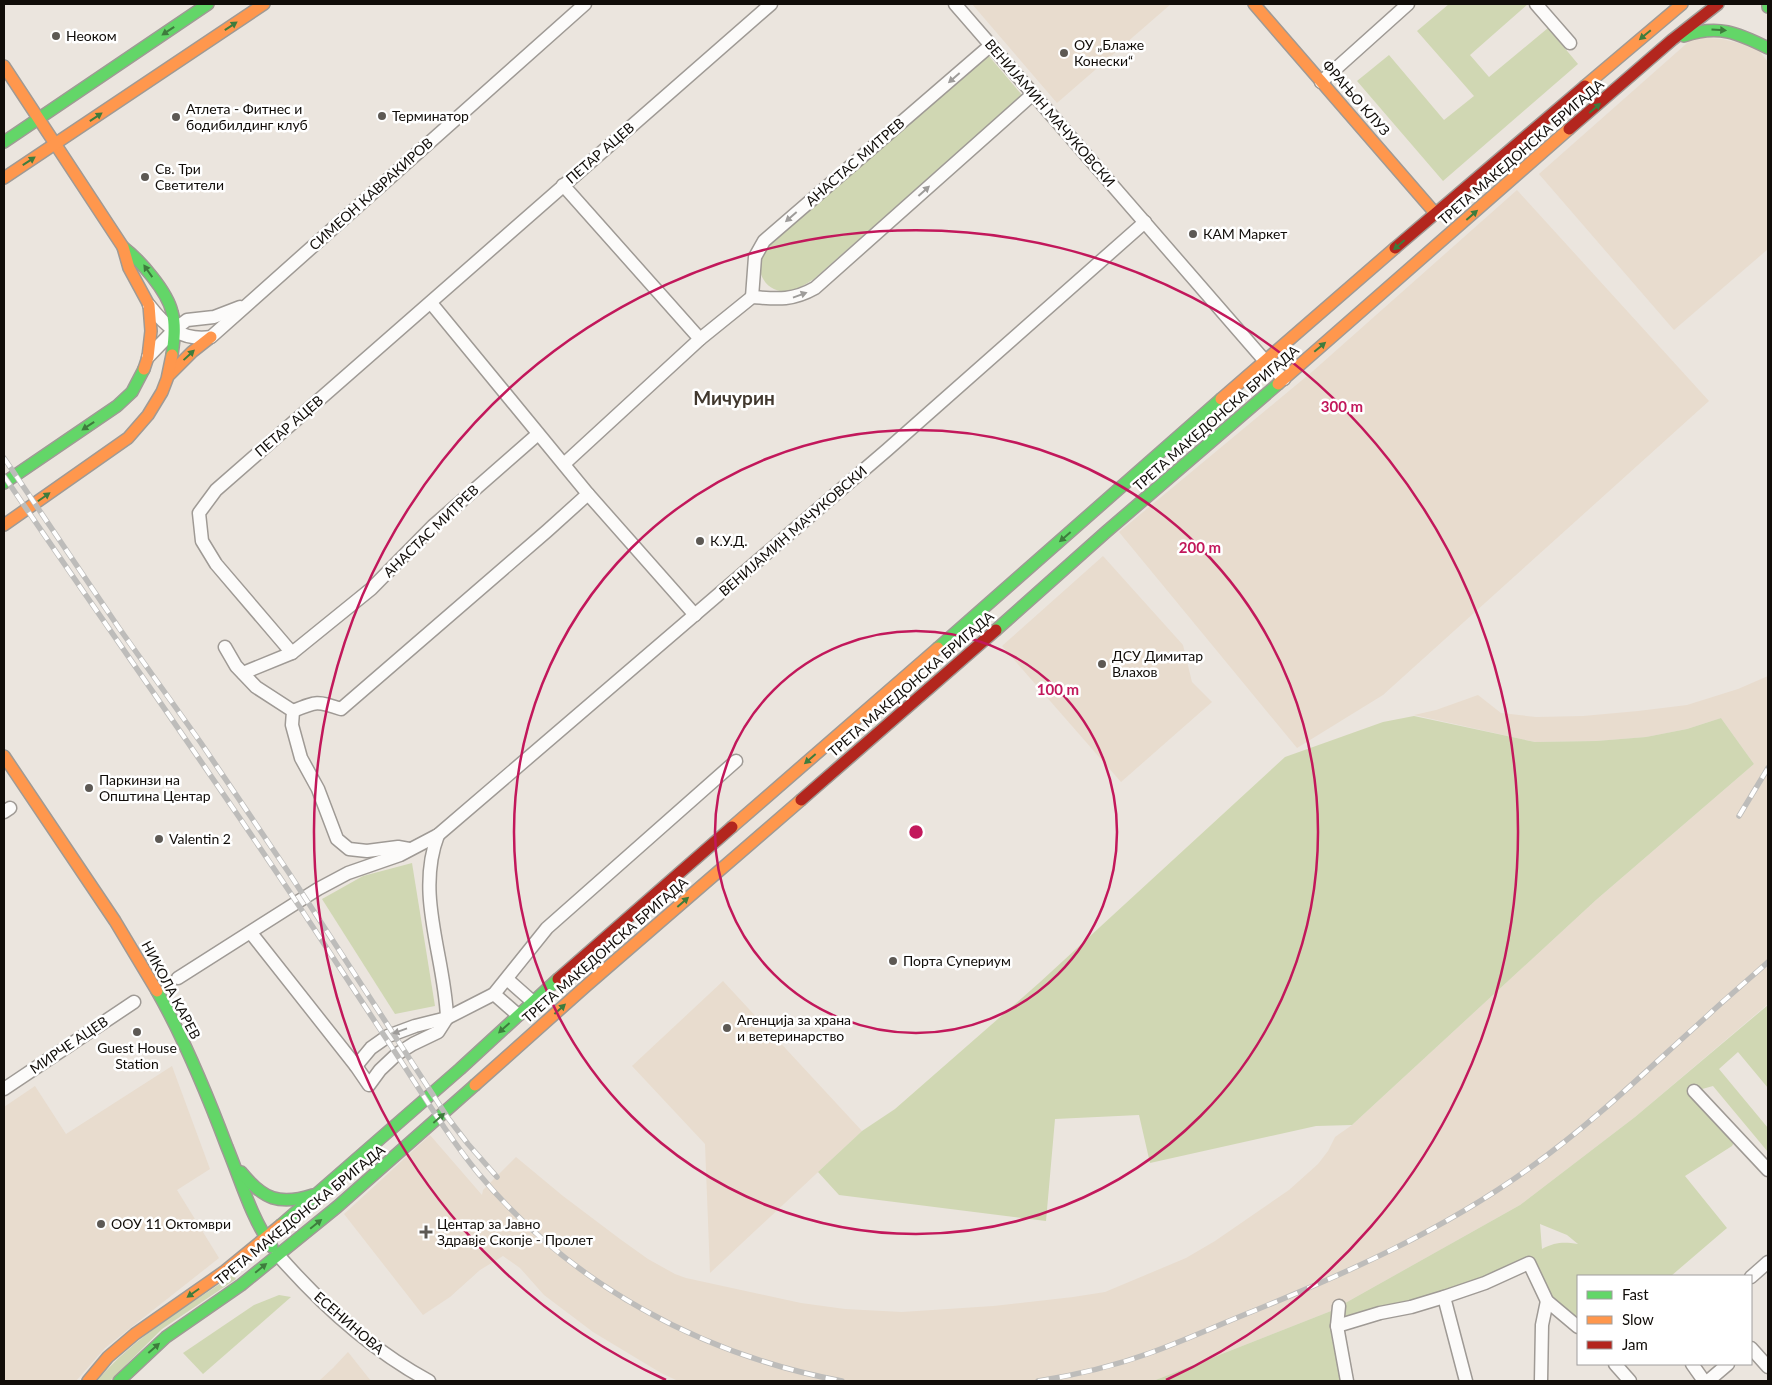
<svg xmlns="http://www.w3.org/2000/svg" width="1772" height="1385" font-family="Lato,sans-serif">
	<rect width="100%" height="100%" fill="#ebe5de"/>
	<!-- built -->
	<g fill="#e8dcce">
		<polygon points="972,4 1171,4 1057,103"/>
		<polygon points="1694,37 1722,39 1743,44 1760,52 1768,62 1768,249 1674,330 1539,174"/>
		<polygon points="1517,190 1709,401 1383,695 1297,748 1119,532 1313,371"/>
		<polygon points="1103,556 1183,645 1192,682 1212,702 1121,782 1002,646"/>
		<polygon points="1768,676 1768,1004 1635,1117 1520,1205 1331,1311 1153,1381 678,1381 661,1373 593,1332 544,1295 520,1268 503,1256 480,1270 450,1297 423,1315 344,1214 430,1135 482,1195 483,1190 516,1157 563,1196 620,1239 648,1259 675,1274 686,1278 801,1303 845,1309 902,1312 993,1306 1073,1297 1105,1292 1186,1258 1215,1241 1289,1190 1318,1164 1328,1151 1335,1137 1352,1125 1596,900 1754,764 1721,718 1687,729 1646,737 1596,741 1535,742 1414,715 1436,710 1478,695 1501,713 1536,717 1583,716 1638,711 1687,705 1738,689"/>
		<polygon points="723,981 862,1131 710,1273 705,1144 632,1066"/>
		<polygon points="172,1066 210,1169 177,1190 219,1258 105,1348 76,1381 4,1381 4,1107 35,1086 66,1134"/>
		<polygon points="348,1352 371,1381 319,1381 333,1368"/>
	</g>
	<!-- green -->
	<g fill="#d0d7b3" fill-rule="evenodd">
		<polygon points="1449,4 1528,4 1470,55 1489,77 1548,28 1578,64 1443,181 1357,81 1389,55 1444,120 1474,96 1417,31"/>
		<path d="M988,55L1022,95L814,279C806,284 798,289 789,291C772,294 758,280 760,263C761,252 770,244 777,237Z"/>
		<polygon points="1414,716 1535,742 1596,741 1646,737 1687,729 1721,718 1754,764 1596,900 1352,1125 1316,1126 1150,1163 1139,1115 1055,1119 1046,1221 839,1195 818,1172 862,1131 895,1109 1039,983 1285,757 1383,722"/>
		<polygon points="412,863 435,1006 395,1014 322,899 363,876"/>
		<path d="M1768,1005V1088L1738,1052L1719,1069L1768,1128V1152L1713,1086L1695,1091L1737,1137L1732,1146L1685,1176L1727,1228L1671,1276H1578V1327L1547,1301L1529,1263L1337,1326L1347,1381H1153L1331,1311L1520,1205L1635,1117ZM1540,1224L1567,1235L1578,1244C1563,1242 1556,1242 1542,1249Z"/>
		<path d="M233,1275L236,1279L162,1329L110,1381H97C134,1337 186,1307 233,1275Z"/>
		<polygon points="279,1295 291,1297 203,1374 183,1353 254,1305"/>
	</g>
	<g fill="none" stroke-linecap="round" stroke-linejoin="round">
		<!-- street casing -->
		<g stroke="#9f9a95" stroke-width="15">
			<g id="street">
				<polyline points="955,4 1265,361 1284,379"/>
				<polyline points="1536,4 1570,43"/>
				<polyline points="1321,82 1408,4"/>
				<polyline points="563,185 700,339"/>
				<polyline points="752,297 755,257 764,241 991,45"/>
				<polyline points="431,303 588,494 695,615"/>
				<path d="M149,305C166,327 181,341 211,337L585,4"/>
				<polyline points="148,357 174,330 187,320 214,317 240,307"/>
				<path d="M564,464L700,339L752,297C777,299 792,301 815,288L1033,94"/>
				<polyline points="225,647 236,666 256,687 293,711 292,725 301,758 318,789 337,839 349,849 367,851 398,847 409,849"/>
				<polyline points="292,653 216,564 202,541 199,513 216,490 771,4"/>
				<polyline points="243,673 292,653 371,589 433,526 538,434"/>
				<path d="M293,711C317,701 317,701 341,709L547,531L588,494"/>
				<polyline points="4,812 10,808"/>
				<path d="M438,835C415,895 445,957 447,1018"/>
				<polyline points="251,933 356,1066 369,1085 380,1070 397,1054 413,1044 438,1032 447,1018"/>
				<polyline points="178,978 318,889 348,873 400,855 438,835 887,450 1145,222"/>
				<polyline points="507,979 533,1002"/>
				<polyline points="494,994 518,1015"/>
				<polyline points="356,1066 371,1048 388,1036 415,1026 447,1018 494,994 547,928 736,761"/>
				<polyline points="4,1089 134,1002"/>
				<polyline points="1694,1091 1768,1170"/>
				<path d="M278,1255C321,1304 371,1350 429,1381"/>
				<polyline points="1751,1277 1768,1262"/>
				<polyline points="1444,1297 1466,1381"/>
				<polyline points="1339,1306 1337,1326 1347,1381"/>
				<polyline points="1337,1326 1380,1313 1411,1307 1444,1297 1485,1283 1529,1263 1547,1301 1578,1327"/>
				<polyline points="1751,1348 1768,1367"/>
				<polyline points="1615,1364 1630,1381"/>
				<polyline points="1692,1364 1704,1381"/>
				<polyline points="1541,1381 1542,1325 1547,1301"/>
				<polyline points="1708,1381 1728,1364"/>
			</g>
		</g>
		<!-- fast casing -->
		<g stroke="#9f9a95" stroke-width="14">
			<g id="fast">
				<polyline points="1768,4 1768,7"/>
				<path d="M1684,36C1718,24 1738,33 1768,48"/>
				<polyline points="4,142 208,4"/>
				<path d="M123,247C140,260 167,291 172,312C176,325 174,341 172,355"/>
				<polyline points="4,483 117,406 132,392 144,369"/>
				<polyline points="996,630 1106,532 1278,384"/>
				<polyline points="938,648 1221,399"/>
				<path d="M157,991C185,1040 207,1094 227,1147C241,1181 251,1217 272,1247"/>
				<path d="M241,1172C263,1199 279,1206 313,1195"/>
				<polyline points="281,1225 460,1069 558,979"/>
				<polyline points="119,1381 166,1337 241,1285 337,1207 475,1085"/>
			</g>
		</g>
		<!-- slow casing -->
		<g stroke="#9f9a95" stroke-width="14">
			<g id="slow">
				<polyline points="1254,4 1435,213"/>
				<polyline points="4,66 123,247 129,268 149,305 151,331 148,357 144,369"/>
				<polyline points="1585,86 1682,4"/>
				<polyline points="4,178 264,4"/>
				<polyline points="169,375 192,352 211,337"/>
				<polyline points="1278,384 1569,129"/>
				<polyline points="1221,399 1395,248"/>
				<polyline points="4,525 128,438 148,415 162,392 167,379 172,355"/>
				<polyline points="4,756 115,921 157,991"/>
				<polyline points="732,827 938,648"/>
				<polyline points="475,1085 586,986 801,800"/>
				<polyline points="88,1381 108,1357 135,1334 225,1271 281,1225"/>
			</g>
		</g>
		<!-- jam casing -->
		<g stroke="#9f9a95" stroke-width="14">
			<g id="jam">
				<polyline points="1569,129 1672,40 1718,4"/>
				<polyline points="1395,248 1585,86"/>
				<polyline points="801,800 996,630"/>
				<polyline points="558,979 732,827"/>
			</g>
		</g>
		<!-- street -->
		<use href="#street" stroke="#fcfbfa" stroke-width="12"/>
		<!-- fast -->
		<use href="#fast" stroke="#63d668" stroke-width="11"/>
		<!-- slow -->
		<use href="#slow" stroke="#ff974d" stroke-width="11"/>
		<!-- jam -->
		<use href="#jam" stroke="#b3261e" stroke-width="11"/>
		<!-- rail casing -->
		<g stroke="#bdbcba" stroke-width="5.5">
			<g id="rail">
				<polyline points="4,458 119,628 201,743 289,873 448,1118 468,1144 497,1177"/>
				<path d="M4,476C95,610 189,742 279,876C318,934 356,993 395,1052C422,1093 447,1135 478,1173C570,1284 702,1355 842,1381"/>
				<polyline points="1739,816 1768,768"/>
				<path d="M1038,1381C1076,1375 1114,1366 1150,1353C1183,1341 1214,1327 1246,1314C1345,1274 1444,1230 1531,1167C1593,1123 1647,1070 1704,1019C1725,999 1747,981 1768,962"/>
			</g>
		</g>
		<!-- rail -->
		<use href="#rail" stroke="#fff" stroke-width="4" stroke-dasharray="11" stroke-linecap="butt"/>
	</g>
	<!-- one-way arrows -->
	<defs><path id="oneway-solid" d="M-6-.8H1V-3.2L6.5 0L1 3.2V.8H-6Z" transform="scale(1.25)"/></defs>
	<g fill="#3e7c3d">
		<use href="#oneway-solid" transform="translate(231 26) rotate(-34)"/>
		<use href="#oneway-solid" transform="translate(1719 30) rotate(3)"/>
		<use href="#oneway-solid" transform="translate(168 31) rotate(146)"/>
		<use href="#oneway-solid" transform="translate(1645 35) rotate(140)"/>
		<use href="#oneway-solid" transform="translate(1595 108) rotate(-41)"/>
		<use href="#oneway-solid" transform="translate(96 117) rotate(-34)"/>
		<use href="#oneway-solid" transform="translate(29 161) rotate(-33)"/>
		<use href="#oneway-solid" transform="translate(1472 215) rotate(-41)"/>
		<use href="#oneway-solid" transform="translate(1399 245) rotate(139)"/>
		<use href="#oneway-solid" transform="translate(148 271) rotate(-125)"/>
		<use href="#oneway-solid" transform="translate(1320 347) rotate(-40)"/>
		<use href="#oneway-solid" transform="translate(189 355) rotate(-43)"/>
		<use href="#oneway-solid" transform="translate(88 426) rotate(146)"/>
		<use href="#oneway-solid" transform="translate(44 497) rotate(-35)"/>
		<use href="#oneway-solid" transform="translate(1065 537) rotate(139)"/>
		<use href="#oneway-solid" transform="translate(810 759) rotate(139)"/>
		<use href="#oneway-solid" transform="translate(683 902) rotate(-41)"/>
		<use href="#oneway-solid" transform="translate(560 1009) rotate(-42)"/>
		<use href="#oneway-solid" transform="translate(504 1028) rotate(138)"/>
		<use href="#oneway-solid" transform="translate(439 1118) rotate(-41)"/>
		<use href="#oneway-solid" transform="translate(316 1224) rotate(-39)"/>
		<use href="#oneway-solid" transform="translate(261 1268) rotate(-39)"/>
		<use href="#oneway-solid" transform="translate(193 1293) rotate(145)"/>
		<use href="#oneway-solid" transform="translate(154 1348) rotate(-41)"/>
	</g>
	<g fill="#9e9c9a">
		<use href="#oneway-solid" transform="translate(954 78) rotate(139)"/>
		<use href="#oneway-solid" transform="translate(924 191) rotate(-42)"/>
		<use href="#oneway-solid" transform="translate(791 217) rotate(139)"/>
		<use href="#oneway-solid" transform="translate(800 295) rotate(-20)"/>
		<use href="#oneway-solid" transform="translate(400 1031) rotate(160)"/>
	</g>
	<!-- distance rings -->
	<g fill="none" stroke="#c2185b" stroke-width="2.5">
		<circle cx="916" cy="832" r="201"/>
		<circle cx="916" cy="832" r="402"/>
		<path d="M666 1380A602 602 0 1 1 1166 1380"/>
	</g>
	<!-- markers -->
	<g fill="#5d5954" stroke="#fff" stroke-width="2">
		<circle cx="56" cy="36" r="5"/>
		<circle cx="1064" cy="53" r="5"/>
		<circle cx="382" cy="116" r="5"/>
		<circle cx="176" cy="117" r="5"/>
		<circle cx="145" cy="177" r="5"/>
		<circle cx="1193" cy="234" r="5"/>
		<circle cx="700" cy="541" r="5"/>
		<circle cx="1102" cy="664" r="5"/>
		<circle cx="89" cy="788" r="5"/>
		<circle cx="159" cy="839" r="5"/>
		<circle cx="893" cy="961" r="5"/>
		<circle cx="727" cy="1028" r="5"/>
		<circle cx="137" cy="1032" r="5"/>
		<circle cx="101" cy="1224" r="5"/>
		<path d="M423.5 1224.5h5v5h5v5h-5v5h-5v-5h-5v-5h5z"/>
	</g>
	<g text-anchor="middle" stroke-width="5" stroke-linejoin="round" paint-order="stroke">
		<!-- poi labels -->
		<g font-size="14" fill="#110d09" stroke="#fff" text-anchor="start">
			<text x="66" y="41">Неоком</text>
			<text x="1074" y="50">ОУ „Блаже<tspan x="1074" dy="16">Конески“</tspan></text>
			<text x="186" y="114">Атлета - Фитнес и<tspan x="186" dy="16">бодибилдинг клуб</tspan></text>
			<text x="392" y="121">Терминатор</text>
			<text x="155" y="174">Св. Три<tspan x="155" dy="16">Светители</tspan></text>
			<text x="1203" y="239">КАМ Маркет</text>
			<text x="710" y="546">К.У.Д.</text>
			<text x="1112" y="661">ДСУ Димитар<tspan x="1112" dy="16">Влахов</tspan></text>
			<text x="99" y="785">Паркинзи на<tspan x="99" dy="16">Општина Центар</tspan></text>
			<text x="169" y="844">Valentin 2</text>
			<text x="903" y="966">Порта Супериум</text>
			<text x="737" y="1025">Агенција за храна<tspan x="737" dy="16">и ветеринарство</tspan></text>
			<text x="137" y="1053" text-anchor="middle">Guest House<tspan x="137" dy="16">Station</tspan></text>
			<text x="111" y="1229">ООУ 11 Октомври</text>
			<text x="437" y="1229">Центар за Јавно<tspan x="437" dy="16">Здравје Скопје - Пролет</tspan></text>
		</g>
		<!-- street labels -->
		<g font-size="14" fill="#110d09" stroke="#fff">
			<text transform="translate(1356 98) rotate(49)" y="5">ФРАЊО КЛУЗ</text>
			<text transform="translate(1050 113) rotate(49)" y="5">ВЕНИЈАМИН МАЧУКОВСКИ</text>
			<text transform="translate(1521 152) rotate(-41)" y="5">ТРЕТА МАКЕДОНСКА БРИГАДА</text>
			<text transform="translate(600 153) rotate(-41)" y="5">ПЕТАР АЦЕВ</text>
			<text transform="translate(855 162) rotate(-41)" y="5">АНАСТАС МИТРЕВ</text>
			<text transform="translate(371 194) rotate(-42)" y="5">СИМЕОН КАВРАКИРОВ</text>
			<text transform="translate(1216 418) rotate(-41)" y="5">ТРЕТА МАКЕДОНСКА БРИГАДА</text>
			<text transform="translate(289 426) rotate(-41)" y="5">ПЕТАР АЦЕВ</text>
			<text transform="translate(431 531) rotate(-44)" y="5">АНАСТАС МИТРЕВ</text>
			<text transform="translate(793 531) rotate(-41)" y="5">ВЕНИЈАМИН МАЧУКОВСКИ</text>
			<text transform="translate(911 684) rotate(-41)" y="5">ТРЕТА МАКЕДОНСКА БРИГАДА</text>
			<text transform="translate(605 950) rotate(-41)" y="5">ТРЕТА МАКЕДОНСКА БРИГАДА</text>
			<text transform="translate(171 990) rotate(62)" y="5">НИКОЛА КАРЕВ</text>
			<text transform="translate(69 1045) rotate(-34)" y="5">МИРЧЕ АЦЕВ</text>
			<text transform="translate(300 1215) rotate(-39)" y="5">ТРЕТА МАКЕДОНСКА БРИГАДА</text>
			<text transform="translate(349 1323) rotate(41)" y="5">ЕСЕНИНОВА</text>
		</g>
		<!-- district labels -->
		<g font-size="19" font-weight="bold" fill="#41382e" stroke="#fff">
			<text x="734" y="405">Мичурин</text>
		</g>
	</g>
	<circle cx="916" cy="832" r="8" fill="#c2185b" stroke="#fff" stroke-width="2.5"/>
	<g font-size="15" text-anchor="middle" font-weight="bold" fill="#c2185b" stroke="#fff" stroke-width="5" stroke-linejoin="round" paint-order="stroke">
		<text x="1342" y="412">300 m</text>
		<text x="1200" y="553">200 m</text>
		<text x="1058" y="695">100 m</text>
	</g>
	<!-- border -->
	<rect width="1772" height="1385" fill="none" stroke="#110d09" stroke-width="10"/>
	<!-- legend -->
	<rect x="1577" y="1275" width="175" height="90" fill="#ffffff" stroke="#a09e9d"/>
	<rect x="1587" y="1291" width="25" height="8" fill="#63d668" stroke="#a09e9d"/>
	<text x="1622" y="1300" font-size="15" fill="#110d09">Fast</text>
	<rect x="1587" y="1316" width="25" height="8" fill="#ff974d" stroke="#a09e9d"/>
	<text x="1622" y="1325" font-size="15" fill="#110d09">Slow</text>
	<rect x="1587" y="1341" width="25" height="8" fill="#b3261e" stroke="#a09e9d"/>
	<text x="1622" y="1350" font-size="15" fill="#110d09">Jam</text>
</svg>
